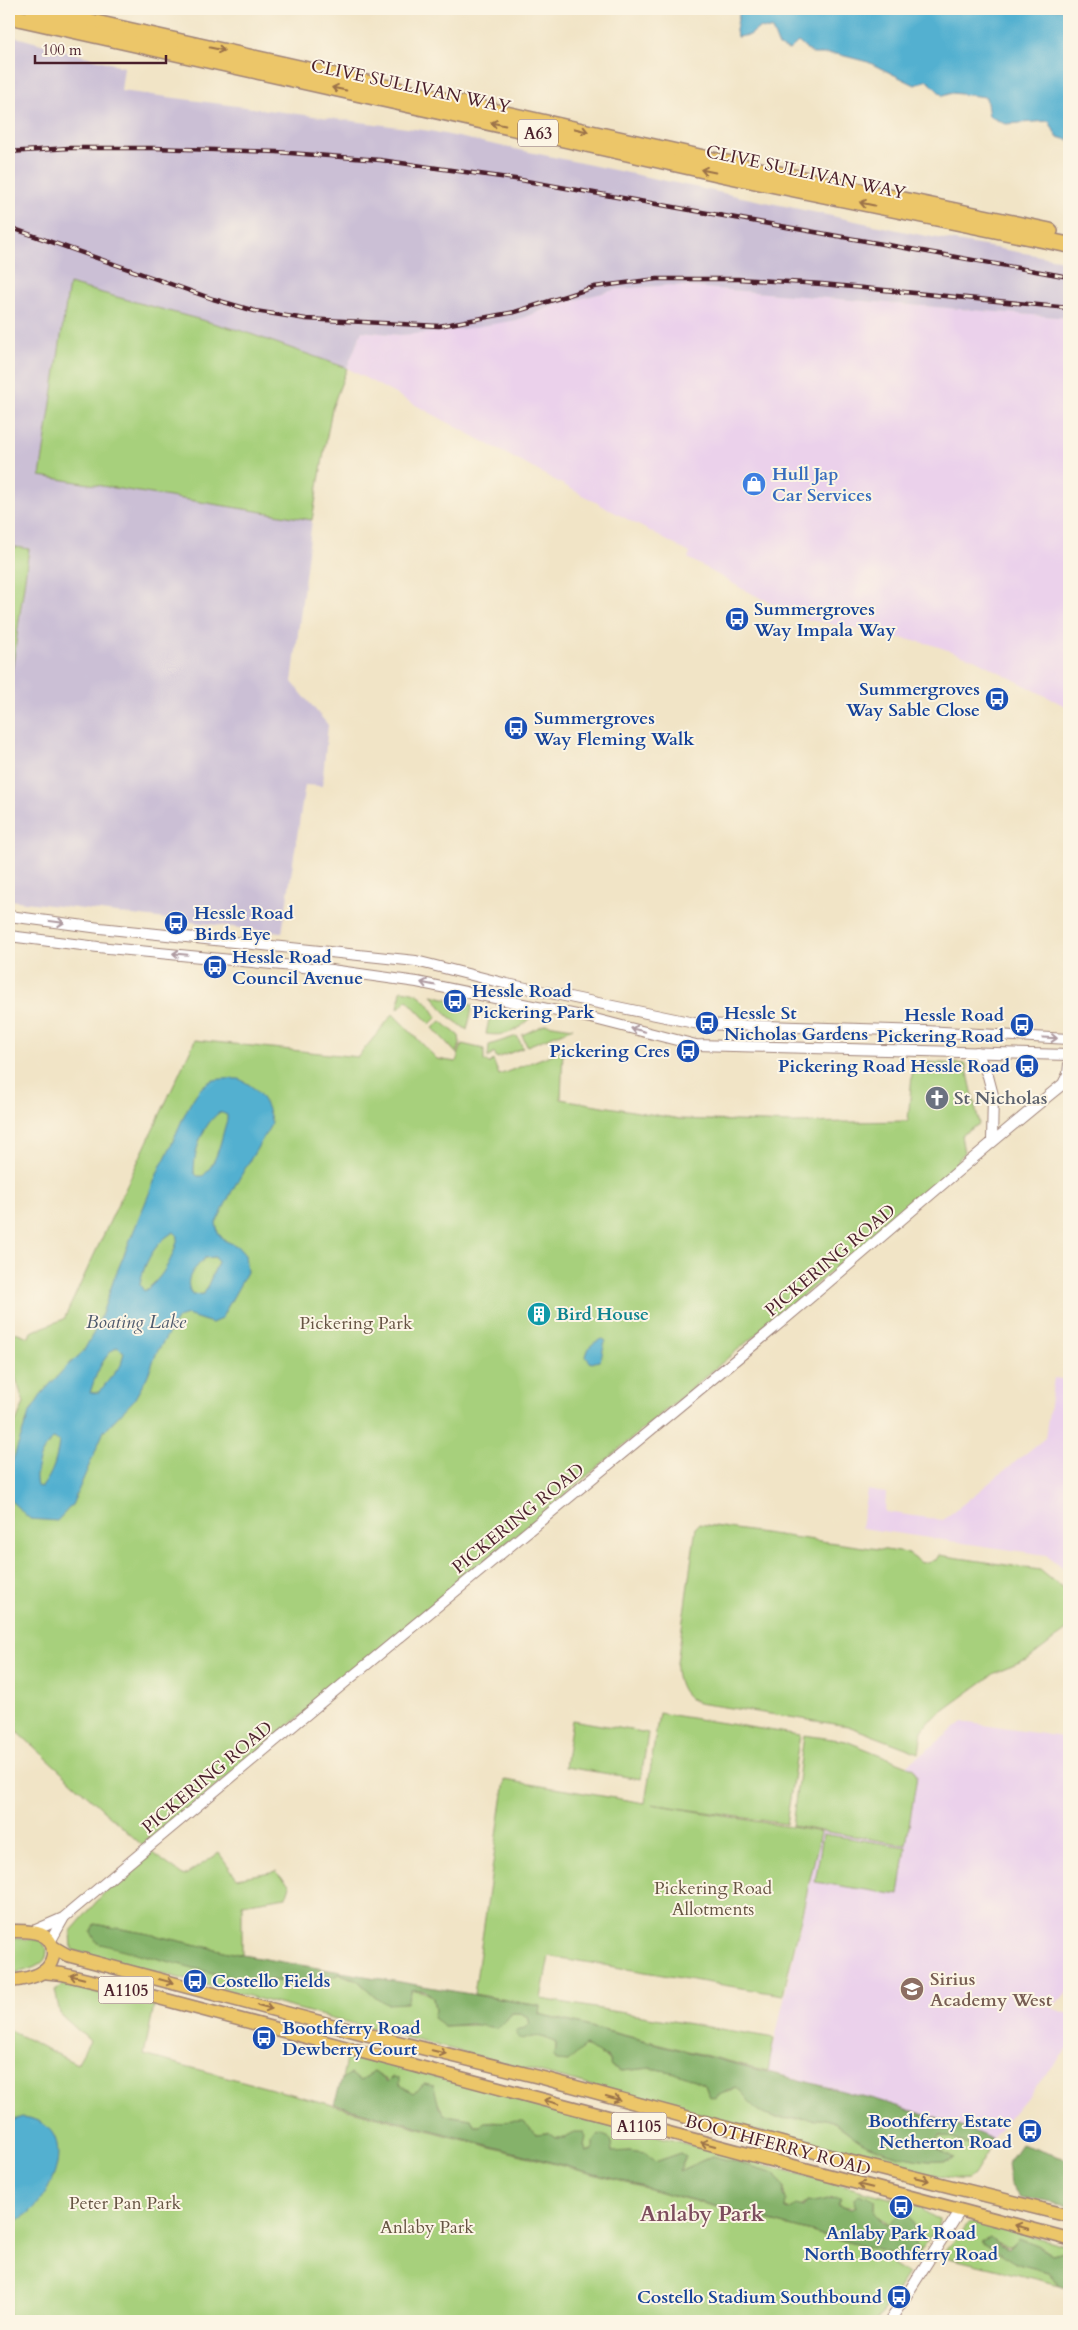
<svg xmlns="http://www.w3.org/2000/svg" width="1078" height="2330" font-family="Cardo,serif">
	<rect width="100%" height="100%" fill="#fcf5e5"/>
	<filter id="ink" filterUnits="userSpaceOnUse"><feTurbulence type="fractalNoise" baseFrequency=".02" numOctaves="2"/><feDisplacementMap in="SourceGraphic" scale="10" xChannelSelector="R" yChannelSelector="G"/><feConvolveMatrix kernelMatrix="1 2 1 2 8 2 1 2 1" color-interpolation-filters="sRGB"/></filter>
	<filter id="wash" filterUnits="userSpaceOnUse"><feTurbulence type="fractalNoise" baseFrequency=".0096" numOctaves="4" result="noise"/><feDisplacementMap in="SourceGraphic" scale="20" xChannelSelector="R" yChannelSelector="G"/><feGaussianBlur stdDeviation="1.12" result="paint"/><feColorMatrix in="noise" values="0 0 0 0 0 0 0 0 0 0 0 0 0 0 0 0 0 1.4 0 .05"/><feComposite in="paint" operator="in"/></filter>
	<g filter="url(#wash)">
		<rect width="100%" height="100%" fill="#f1e4c6"/>
		<!-- built -->
		<g fill="#ebd1eb">
			<polygon points="670,285 1069,318 1069,708 974,659 930,644 806,619 746,591 688,558 690,553 347,368 362,331 400,335 517,320 555,305 618,289"/>
			<polygon points="1054,1378 1069,1380 1069,1573 1046,1555 861,1528 867,1490 886,1493 885,1512 943,1520 1045,1438"/>
			<polygon points="963,1722 1069,1738 1069,1988 1053,2008 1069,2014 1069,2047 992,2139 961,2126 874,2099 768,2071 821,1832"/>
		</g>
		<!-- industrial -->
		<polygon fill="#cbbfd5" points="9,35 124,67 121,91 430,131 921,235 1069,261 1069,318 670,285 618,289 555,305 517,320 444,332 400,335 362,331 347,368 242,331 69,285 40,476 312,520 292,682 328,725 322,786 305,785 282,933 9,900 9,693 29,550 9,546"/>
		<!-- green -->
		<g fill="#a7d07b" stroke="#787853">
			<polygon points="69,284 242,331 347,368 332,408 312,520 40,476"/>
			<polygon points="9,546 29,549 9,693"/>
			<path d="M401,990C422,992 426,1000 437,1017L430,1024L407,1000L398,1009Z"/>
			<polygon points="432,995 473,1005 467,1030 448,1016"/>
			<path d="M491,1010L531,1018C518,1031 505,1037 486,1034Z"/>
			<path d="M393,1014L437,1059L456,1062L462,1044L484,1049V1061L490,1063L493,1060L499,1075L563,1050L561,1099L680,1119L793,1123L908,1121L913,1062L966,1064L979,1124L961,1135L964,1153L945,1176L144,1847L184,1876L219,1853L237,1878L276,1871L290,1885L286,1897L242,1904V1955L149,1934L94,1924L255,1984L271,1980L309,1986L340,1974L358,1981L377,1998C397,1993 416,1984 433,1997L435,2010L444,2026L503,2024L512,2013H520L528,2017L530,2024L525,2028C535,2036 545,2037 556,2043V2051L568,2062L584,2046L598,2051L608,2059L611,2066L621,2071L651,2068L681,2074L705,2085L709,2096L728,2092L735,2087C748,2095 754,2110 769,2116C783,2122 811,2116 826,2120C840,2124 850,2135 862,2142C879,2152 936,2168 953,2158L935,2147L940,2135L975,2146L992,2139L993,2142L973,2175L968,2179C950,2181 934,2172 916,2173L661,2104L72,1950L71,1931L144,1847L9,1724V1439L24,1403L13,1370L15,1362L9,1359V1345L15,1332L29,1337L31,1332L64,1319L195,1040L358,1057Z"/>
			<polygon points="441,1021 459,1036 460,1044 457,1054 433,1028"/>
			<polygon points="546,1024 573,1028 527,1046 522,1035"/>
			<polygon points="517,1036 523,1048 497,1058 494,1053 488,1058 489,1045"/>
			<path d="M699,1524L907,1553L922,1563L936,1560L939,1555L1040,1570L1069,1594V1628L1027,1660L995,1673L929,1721L922,1731L919,1753L848,1726L698,1703C683,1697 678,1685 676,1670L696,1527Z"/>
			<polygon points="659,1713 800,1735 786,1824 652,1804 821,1832 783,1995 549,1956 541,1999 774,2038 768,2071 539,2014 540,2006 474,1994 505,1780 645,1803"/>
			<polygon points="572,1720 648,1733 641,1779 565,1767"/>
			<polygon points="804,1735 846,1741 913,1768 917,1776 906,1845 792,1826"/>
			<polygon points="823,1834 906,1847 899,1895 815,1882"/>
			<path d="M9,1938L41,1940C60,1964 27,1971 9,1974Z"/>
			<polygon points="68,1982 154,2006 144,2055 898,2255 892,2264 908,2274 877,2321 9,2321 9,2030 77,2064 90,2041 60,2014 55,1990"/>
			<path d="M347,2053L923,2207L924,2211L939,2220L938,2227L921,2250L914,2242L904,2238L893,2222L889,2225L874,2213V2200C858,2206 844,2213 832,2197L818,2203L807,2201C802,2208 793,2211 785,2208L784,2187L775,2173L713,2156L679,2171L683,2163L682,2153L655,2162L629,2151L612,2153L611,2142L586,2152L584,2145L586,2137L574,2132L566,2138H555L548,2133C544,2133 540,2134 536,2134C519,2133 497,2112 480,2126H474L471,2119L445,2115C436,2102 437,2096 424,2084L413,2093C400,2085 386,2081 374,2072L361,2080L342,2079Z"/>
			<path d="M978,2222L1069,2246V2252L1064,2251L1052,2254C1047,2251 1040,2245 1034,2244C1013,2242 1010,2253 989,2237L1018,2264L1049,2272L1060,2285L941,2256L968,2224Z"/>
		</g>
		<!-- forest -->
		<g fill="#85b26b" stroke="#68684b">
			<path d="M94,1924L149,1934L242,1955L540,2006L539,2014L874,2099L961,2126L992,2139L975,2146L940,2135L935,2147L954,2158C934,2168 885,2153 865,2144C851,2137 841,2123 826,2120C809,2116 781,2122 765,2115C751,2109 748,2095 735,2087L714,2098L709,2096L705,2085L681,2074L651,2068L621,2071L611,2066L608,2058L585,2046L568,2062L557,2061L553,2055L556,2051V2043C543,2036 537,2034 523,2040L518,2038L516,2030L525,2028L530,2024L528,2017L520,2013H512L503,2024L496,2028L471,2024L444,2026L433,2018L435,2010L433,1997L424,1990H412L407,2003L387,2004L377,1998L356,1979L340,1974L309,1986L271,1980L255,1984L97,1943L91,1932Z"/>
			<path d="M374,2072L388,2082L393,2077L400,2078V2085L413,2093L424,2084L434,2086L439,2107L445,2115L471,2119L474,2126H480L484,2122L524,2121L535,2134L548,2133L555,2138H566L574,2132H584L586,2137L584,2145L586,2152L593,2150V2142L599,2134L608,2137L611,2142L612,2152L629,2151L646,2153L655,2162L681,2153L686,2156L679,2171L713,2156L775,2173L784,2187L783,2195L786,2201L785,2208L789,2210L796,2205L803,2207L807,2201C820,2204 828,2196 841,2199L838,2204L851,2209L855,2207L854,2198L858,2194L868,2196L874,2200V2213L884,2223L889,2225L899,2215L909,2217L914,2225L915,2235L905,2238L914,2242L921,2250L916,2260L334,2104L342,2079L350,2074L361,2080Z"/>
			<polygon points="1021,2144 1069,2160 1069,2206 1019,2197 1010,2184 1007,2164"/>
			<polygon points="990,2237 999,2245 1009,2248 1019,2238 1035,2244 1052,2254 1064,2251 1069,2252 1069,2288 1060,2285 1049,2272 1018,2264 981,2241"/>
		</g>
		<!-- water -->
		<g fill="#52b0d0" stroke="#4e687e" fill-rule="evenodd">
			<polygon points="740,9 1069,9 1069,140 1057,137 1049,121 1005,124 989,116 986,97 952,93 943,96 927,80 915,85 868,62 837,54 813,54 798,42 789,50 779,46 772,30 759,28 750,35 737,37 736,30"/>
			<path d="M239,1079C259,1088 267,1102 272,1123L233,1189L216,1223L218,1233L224,1240L237,1246L245,1255L247,1272L221,1319L212,1323L187,1315L178,1318L157,1352L147,1377L134,1400L104,1431L72,1505L57,1521L30,1519L9,1499V1471L29,1414L43,1392L66,1367L83,1352L98,1325L114,1279L160,1167C174,1147 188,1090 211,1081C219,1078 231,1079 239,1079ZM220,1112L227,1115V1120C221,1138 218,1163 203,1176H197L194,1172C194,1151 202,1125 220,1112ZM174,1232L178,1236C175,1256 161,1281 144,1291L140,1285C143,1265 155,1242 174,1232ZM215,1257L218,1262L204,1294L192,1295C183,1278 193,1271 205,1258ZM117,1347L124,1352L121,1365L99,1392L90,1393C95,1377 102,1356 117,1347ZM53,1439L59,1441C57,1459 53,1474 41,1488L37,1486C33,1470 41,1450 53,1439Z"/>
			<path d="M603,1339L606,1341C602,1347 604,1354 599,1361L591,1363L586,1357C588,1346 593,1342 603,1339Z"/>
			<path d="M22,2117C92,2125 44,2221 9,2222V2122Z"/>
		</g>
	</g>
	<g filter="url(#ink)">
		<g fill="none" stroke-linecap="round" stroke-linejoin="round">
			<!-- minor casing -->
			<g stroke="#9e8278" stroke-width="12">
				<g id="minor">
					<polyline points="9,916 100,928 416,961 507,984 699,1024 925,1031 1069,1039"/>
					<polyline points="9,936 98,947 324,969 417,982 591,1018 696,1045 1069,1055"/>
					<polyline points="977,1052 988,1076 993,1095 992,1141"/>
					<path d="M31,1932L63,1918C297,1722 532,1526 768,1333C867,1251 963,1164 1063,1084L1068,1074L1069,1064"/>
					<polyline points="50,1942 63,1919"/>
					<polyline points="890,2321 960,2211"/>
				</g>
			</g>
			<!-- major casing -->
			<g stroke="#9e8278" stroke-width="15">
				<g id="major">
					<path d="M9,1931C19,1931 31,1930 40,1934C57,1940 57,1962 43,1972C33,1978 20,1980 9,1981"/>
					<polyline points="53,1947 67,1955 365,2034 543,2078 852,2162 1069,2216"/>
					<polyline points="42,1972 62,1974 121,1988 1069,2239"/>
				</g>
			</g>
			<!-- highway casing -->
			<g stroke="#9e8278" stroke-width="18">
				<g id="highway">
					<polyline points="33,9 722,162 1050,231"/>
					<polyline points="9,16 726,175 1069,245"/>
				</g>
			</g>
			<!-- minor -->
			<use href="#minor" stroke="#fff" stroke-width="10"/>
			<!-- major -->
			<use href="#major" stroke="#ecc669" stroke-width="12"/>
			<!-- highway -->
			<use href="#highway" stroke="#ecc669" stroke-width="15"/>
			<!-- rail casing -->
			<g stroke="#4a1f2b" stroke-width="4.5">
				<g id="rail">
					<polyline points="9,152 69,148 153,148 277,152 380,160 515,179 1069,277"/>
					<polyline points="9,227 213,299 255,311 306,319 439,326 515,312 594,287 657,279 738,279 822,284 1069,308"/>
				</g>
			</g>
			<!-- rail -->
			<use href="#rail" stroke="#fcf5e5" stroke-width="2.5" stroke-dasharray="8" stroke-linecap="butt"/>
		</g>
		<!-- one-way arrows -->
		<defs><path id="oneway-shaft" d="M-6 0H5M1.5-3L5.5 0L1.5 3" fill="none" stroke-width="1.6" stroke-linecap="round" stroke-linejoin="round" transform="scale(1.25)"/></defs>
		<g stroke="#9b724a">
			<use href="#oneway-shaft" transform="translate(217 49) rotate(12)"/>
			<use href="#oneway-shaft" transform="translate(339 89) rotate(-168)"/>
			<use href="#oneway-shaft" transform="translate(498 124) rotate(-168)"/>
			<use href="#oneway-shaft" transform="translate(581 130) rotate(13)"/>
			<use href="#oneway-shaft" transform="translate(708 171) rotate(-168)"/>
			<use href="#oneway-shaft" transform="translate(867 204) rotate(-168)"/>
			<use href="#oneway-shaft" transform="translate(77 1977) rotate(-166)"/>
			<use href="#oneway-shaft" transform="translate(166 1981) rotate(15)"/>
			<use href="#oneway-shaft" transform="translate(265 2007) rotate(15)"/>
			<use href="#oneway-shaft" transform="translate(439 2052) rotate(14)"/>
			<use href="#oneway-shaft" transform="translate(613 2098) rotate(16)"/>
			<use href="#oneway-shaft" transform="translate(551 2102) rotate(-165)"/>
			<use href="#oneway-shaft" transform="translate(708 2144) rotate(-165)"/>
			<use href="#oneway-shaft" transform="translate(922 2179) rotate(13)"/>
			<use href="#oneway-shaft" transform="translate(865 2186) rotate(-166)"/>
			<use href="#oneway-shaft" transform="translate(1022 2227) rotate(-165)"/>
		</g>
		<g stroke="#ae9aa0">
			<use href="#oneway-shaft" transform="translate(57 922) rotate(7)"/>
			<use href="#oneway-shaft" transform="translate(180 954) rotate(-175)"/>
			<use href="#oneway-shaft" transform="translate(428 984) rotate(-168)"/>
			<use href="#oneway-shaft" transform="translate(638 1030) rotate(-166)"/>
			<use href="#oneway-shaft" transform="translate(1050 1038) rotate(3)"/>
		</g>
	</g>
	<!-- icons -->
	<defs>
		<g id="shop-disc" transform="scale(1.25)"><circle r="9.5" fill="#3f7fe0" stroke="#fcf5e5"/><path d="M-5-2.5h2.3a2.7 3.5 0 0 1 5.4 0H5L5.5 6h-11ZM-1.5-2.5h3a1.5 2.3 0 0 0-3 0Z" fill="#fff"/></g>
		<g id="bus-disc" transform="scale(1.25)"><circle r="9.5" fill="#1a4fb4" stroke="#fcf5e5"/><path d="M-5-6H5V4H4V6H2V4H-2V6H-4V4H-5ZM-3.5-4V0h7V-4ZM-3.5 1.2v1.5H-2V1.2ZM2 1.2v1.5H3.5V1.2Z" fill="#fff"/></g>
		<g id="church-disc" transform="scale(1.25)"><circle r="9.5" fill="#6b7280" stroke="#fcf5e5"/><path d="M-1.2-6h2.4v3.5h3.3v2.4h-3.3V6h-2.4V-.1h-3.3v-2.4h3.3Z" fill="#fff"/></g>
		<g id="building-disc" transform="scale(1.25)"><circle r="9.5" fill="#0f9aa8" stroke="#fcf5e5"/><path d="M-4-6H4V6H1V3H-1V6H-4ZM-2.5-4.3h1.7v1.8h-1.7ZM.8-4.3h1.7v1.8H.8ZM-2.5-1h1.7V.8h-1.7ZM.8-1h1.7V.8H.8Z" fill="#fff"/></g>
		<g id="school-disc" transform="scale(1.25)"><circle r="9.5" fill="#8d6e63" stroke="#fcf5e5"/><path d="M0-5L7-2L0 1L-7-2ZM-4 1L0 2.5L4 1V4Q0 6-4 4Z" fill="#fff"/></g>
	</defs>
	<g fill-rule="evenodd">
		<use href="#shop-disc" x="754" y="484"/>
		<use href="#bus-disc" x="737" y="619"/>
		<use href="#bus-disc" x="997" y="699"/>
		<use href="#bus-disc" x="516" y="728"/>
		<use href="#bus-disc" x="176" y="923"/>
		<use href="#bus-disc" x="215" y="967"/>
		<use href="#bus-disc" x="455" y="1001"/>
		<use href="#bus-disc" x="707" y="1023"/>
		<use href="#bus-disc" x="1022" y="1025"/>
		<use href="#bus-disc" x="688" y="1051"/>
		<use href="#bus-disc" x="1027" y="1066"/>
		<use href="#church-disc" x="937" y="1098"/>
		<use href="#building-disc" x="539" y="1314"/>
		<use href="#bus-disc" x="195" y="1981"/>
		<use href="#school-disc" x="912" y="1989"/>
		<use href="#bus-disc" x="264" y="2038"/>
		<use href="#bus-disc" x="1030" y="2131"/>
		<use href="#bus-disc" x="901" y="2207"/>
		<use href="#bus-disc" x="899" y="2297"/>
	</g>
	<g text-anchor="middle" stroke-width="4" stroke-linejoin="round" paint-order="stroke">
		<!-- shield labels -->
		<g fill="#fcf5e5" stroke="#7f5f63" stroke-width="1">
			<rect x="518" y="119.5" width="40" height="27" rx="4"/>
			<rect x="98.5" y="1976.5" width="55" height="27" rx="4"/>
			<rect x="611.5" y="2112.5" width="55" height="27" rx="4"/>
		</g>
		<g font-size="16" font-weight="bold" fill="#4a1f2b">
			<text x="538" y="139">A63</text>
			<text x="126" y="1996">A1105</text>
			<text x="639" y="2132">A1105</text>
		</g>
		<!-- street labels -->
		<g font-size="18" fill="#4a1f2b" stroke="#fcf5e5">
			<text transform="translate(411 86) rotate(12)" y="6">CLIVE SULLIVAN WAY</text>
			<text transform="translate(806 172) rotate(12)" y="6">CLIVE SULLIVAN WAY</text>
			<text transform="translate(830 1260) rotate(-40)" y="6">PICKERING ROAD</text>
			<text transform="translate(518 1518) rotate(-39)" y="6">PICKERING ROAD</text>
			<text transform="translate(207 1777) rotate(-40)" y="6">PICKERING ROAD</text>
			<text transform="translate(778 2145) rotate(15)" y="6">BOOTHFERRY ROAD</text>
		</g>
		<!-- shop labels -->
		<g font-size="18" font-weight="bold" fill="#366cbe" stroke="#fcf5e5" text-anchor="start">
			<text x="772" y="480">Hull Jap<tspan x="772" dy="21">Car Services</tspan></text>
		</g>
		<!-- transit labels -->
		<g font-size="18" font-weight="bold" fill="#164399" stroke="#fcf5e5" text-anchor="start">
			<text x="754" y="615">Summergroves<tspan x="754" dy="21">Way Impala Way</tspan></text>
			<text x="980" y="695" text-anchor="end">Summergroves<tspan x="980" dy="21">Way Sable Close</tspan></text>
			<text x="534" y="724">Summergroves<tspan x="534" dy="21">Way Fleming Walk</tspan></text>
			<text x="194" y="919">Hessle Road<tspan x="194" dy="21">Birds Eye</tspan></text>
			<text x="232" y="963">Hessle Road<tspan x="232" dy="21">Council Avenue</tspan></text>
			<text x="472" y="997">Hessle Road<tspan x="472" dy="21">Pickering Park</tspan></text>
			<text x="724" y="1019">Hessle St<tspan x="724" dy="21">Nicholas Gardens</tspan></text>
			<text x="1004" y="1021" text-anchor="end">Hessle Road<tspan x="1004" dy="21">Pickering Road</tspan></text>
			<text x="670" y="1057" text-anchor="end">Pickering Cres</text>
			<text x="1010" y="1072" text-anchor="end">Pickering Road Hessle Road</text>
			<text x="212" y="1987">Costello Fields</text>
			<text x="282" y="2034">Boothferry Road<tspan x="282" dy="21">Dewberry Court</tspan></text>
			<text x="1012" y="2127" text-anchor="end">Boothferry Estate<tspan x="1012" dy="21">Netherton Road</tspan></text>
			<text x="901" y="2239" text-anchor="middle">Anlaby Park Road<tspan x="901" dy="21">North Boothferry Road</tspan></text>
			<text x="882" y="2303" text-anchor="end">Costello Stadium Southbound</text>
		</g>
		<!-- worship labels -->
		<g font-size="18" font-weight="bold" fill="#5b616d" stroke="#fcf5e5" text-anchor="start">
			<text x="954" y="1104">St Nicholas</text>
		</g>
		<!-- culture labels -->
		<g font-size="18" font-weight="bold" fill="#0d838f" stroke="#fcf5e5" text-anchor="start">
			<text x="556" y="1320">Bird House</text>
		</g>
		<!-- park labels -->
		<g font-size="18" fill="#665443" stroke="#fcf5e5">
			<text x="356" y="1329">Pickering Park</text>
			<text x="713" y="1894">Pickering Road<tspan x="713" dy="21">Allotments</tspan></text>
			<text x="125" y="2209">Peter Pan Park</text>
			<text x="427" y="2233">Anlaby Park</text>
		</g>
		<!-- education labels -->
		<g font-size="18" font-weight="bold" fill="#785e54" stroke="#fcf5e5" text-anchor="start">
			<text x="930" y="1985">Sirius<tspan x="930" dy="21">Academy West</tspan></text>
		</g>
		<!-- water labels -->
		<g font-size="19" font-style="italic" fill="#4d596d" stroke="#fcf5e5">
			<text x="136" y="1328">Boating Lake</text>
		</g>
		<!-- district labels -->
		<g font-size="22" font-weight="bold" fill="#7d4e5e" stroke="#fcf5e5">
			<text x="702" y="2221">Anlaby Park</text>
		</g>
	</g>
	<!-- margin -->
	<rect width="1078" height="2330" fill="none" stroke="#fcf5e5" stroke-width="30"/>
	<!-- scale -->
	<path d="M35 55v8h131v-8" fill="none" stroke="#4a1f2b" stroke-width="2.5"/>
	<text x="42" y="55" font-size="15" fill="#4a1f2b" stroke="#fcf5e5" stroke-width="4" paint-order="stroke">100 m</text>
</svg>
